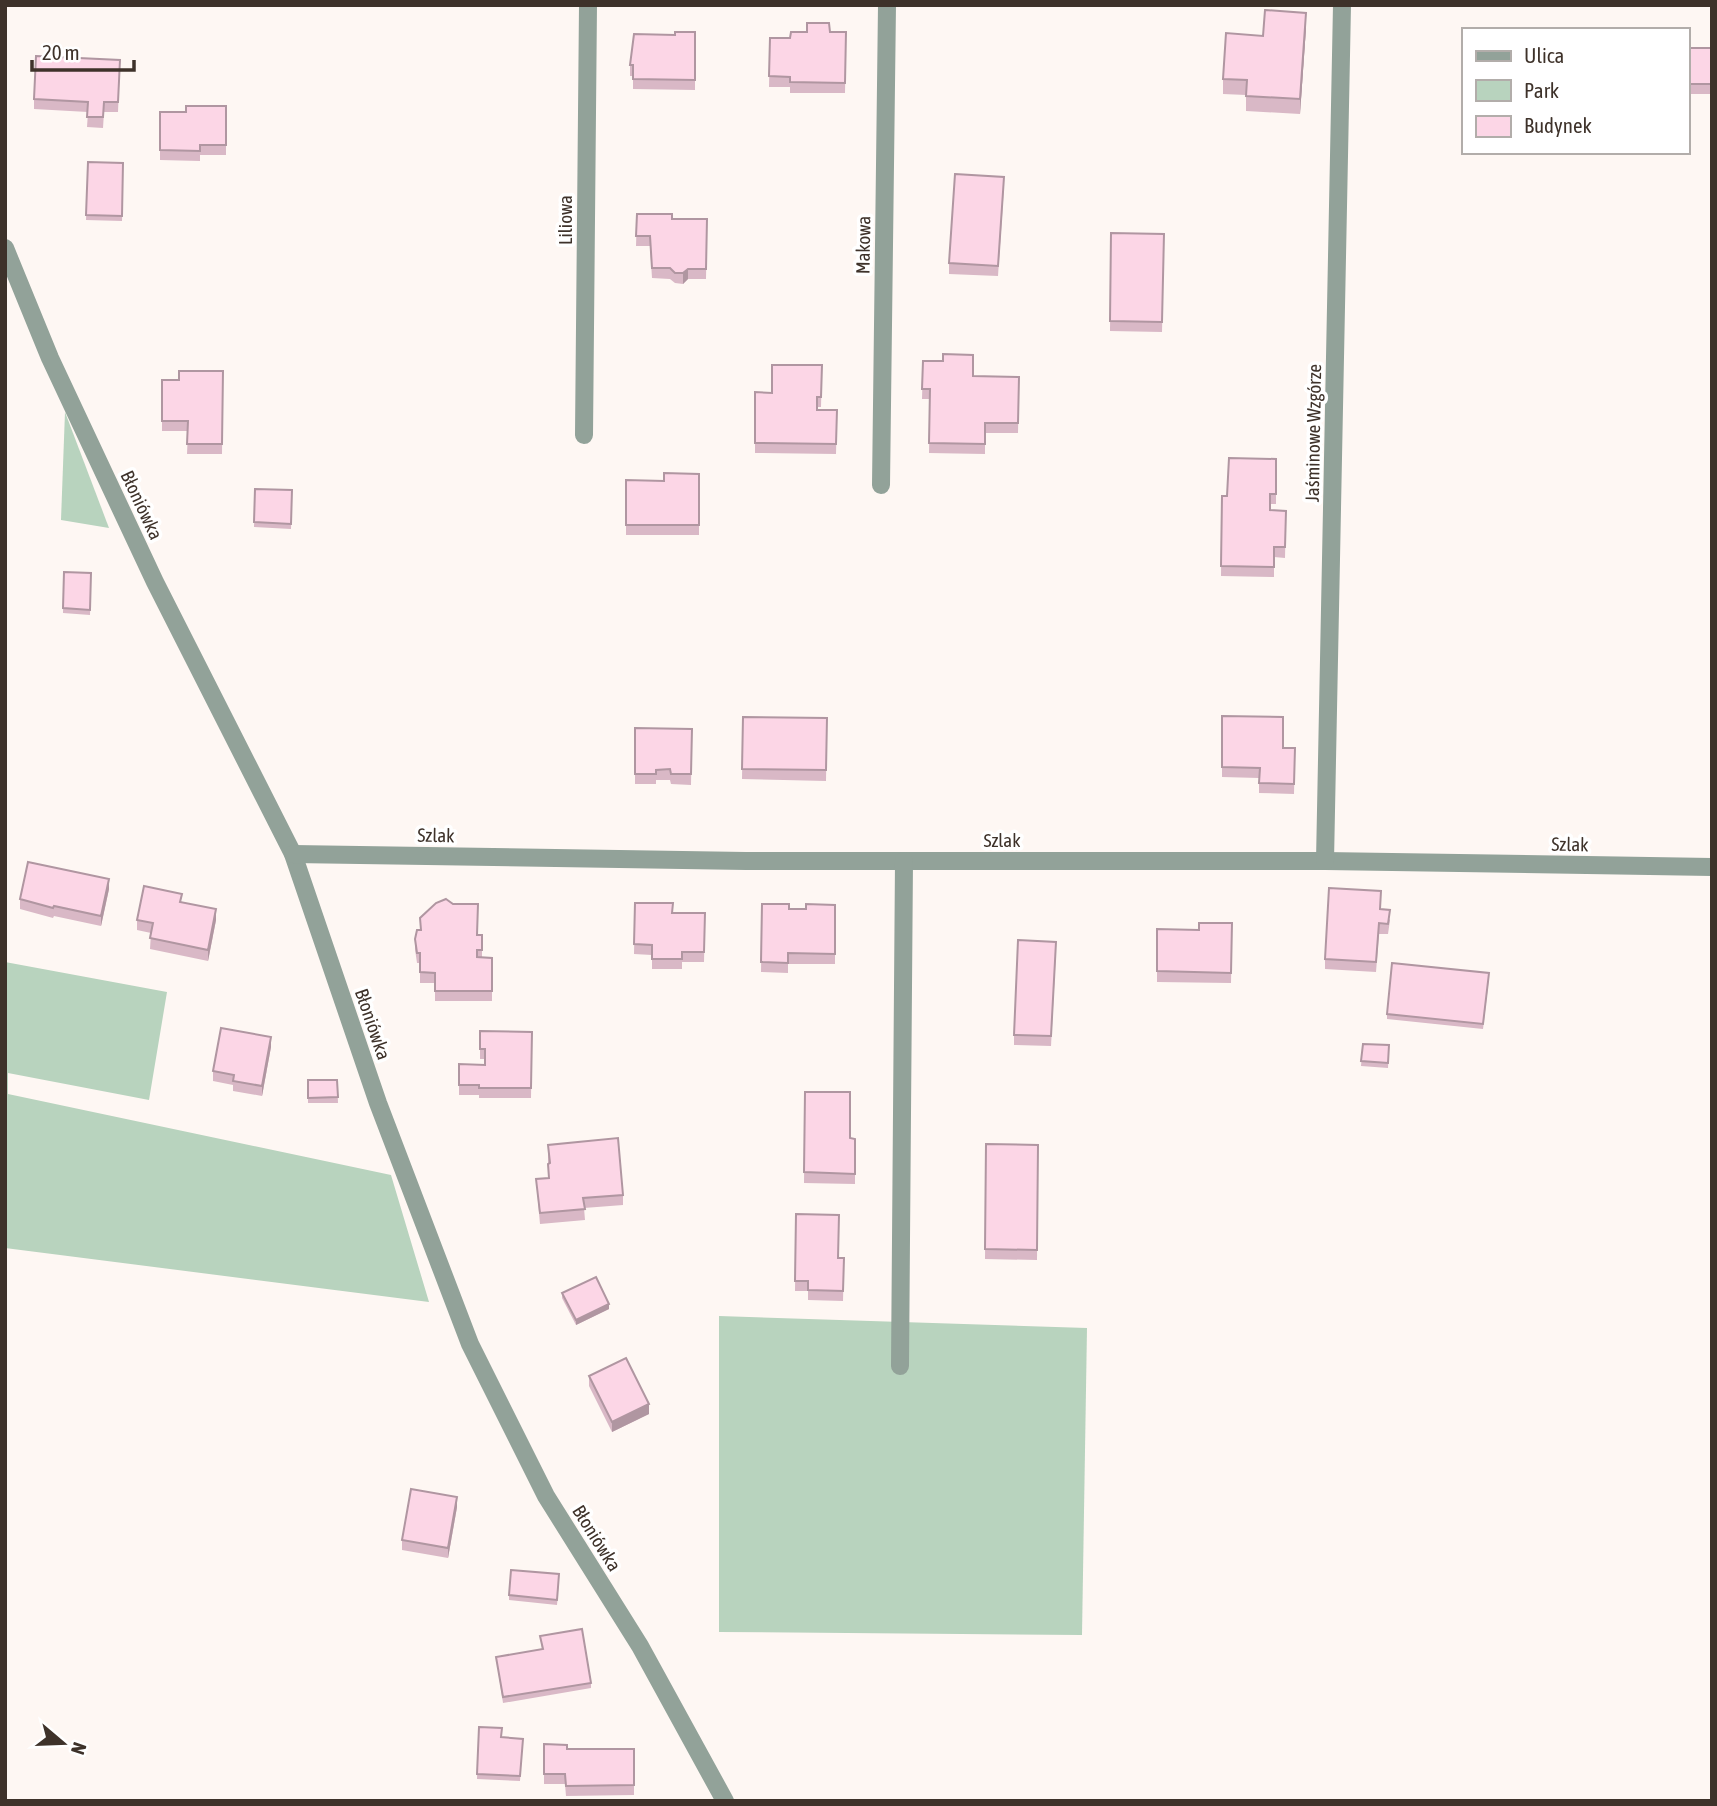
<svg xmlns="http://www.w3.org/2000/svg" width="1717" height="1806" font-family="'Asap Condensed',sans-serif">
	<rect width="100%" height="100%" fill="#fef7f3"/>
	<!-- green -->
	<g fill="#b8d3be">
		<polygon points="65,412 109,528 61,520"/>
		<polygon points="5,962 167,992 149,1100 8,1073 8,1094 391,1175 429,1302 5,1248"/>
		<polygon points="719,1316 1087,1328 1082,1635 719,1632"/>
	</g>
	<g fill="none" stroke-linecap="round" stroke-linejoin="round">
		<!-- minor -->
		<g stroke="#92a299" stroke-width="18">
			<polyline points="5,248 50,358 155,582 293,854 378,1103 470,1344 546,1496 640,1646 725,1801"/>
			<polyline points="584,435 588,5"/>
			<polyline points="881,485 887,5"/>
			<polyline points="293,854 746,861 1325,861 1712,867"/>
			<polyline points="1325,861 1342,5"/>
			<polyline points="900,1366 904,861"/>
		</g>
	</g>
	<!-- wall -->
	<g fill="#d9b8c6">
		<polygon points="1306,28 1300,114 1246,111 1246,95 1223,94 1223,79 1263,36"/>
		<polygon points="695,32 695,90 633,89 633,76 630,76 630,65 675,35"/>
		<polygon points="830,32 846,32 845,93 790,93 790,87 769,87 770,38 790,38"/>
		<rect x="1689" y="48" width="23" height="46"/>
		<polygon points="120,60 118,112 104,112 103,128 87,127 88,112 34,109 34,99"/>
		<polygon points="226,106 226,155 200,155 200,161 160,160 160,112 186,112"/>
		<polygon points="88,162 123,163 122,221 86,220"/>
		<polygon points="1004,187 998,276 949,274 949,263"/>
		<polygon points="637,214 672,219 707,219 706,279 688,279 683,284 675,283 670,279 652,278 650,246 636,246"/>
		<polygon points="1111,233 1164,234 1162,332 1110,331"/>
		<polygon points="923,361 973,376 1019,377 1018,433 985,433 985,454 929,453 930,399 922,399"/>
		<polygon points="822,365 821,407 817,407 817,410 837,410 836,454 755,453 755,392 772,393"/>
		<polygon points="223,371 222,454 187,454 188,431 162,431 162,380 179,380"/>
		<polygon points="1276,459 1276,504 1270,504 1270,510 1286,511 1285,558 1274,557 1274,577 1221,576 1222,496 1227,496"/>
		<polygon points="699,474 699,535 626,535 626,480 664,481"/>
		<polygon points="255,489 292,490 291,529 254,527"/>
		<polygon points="64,572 91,573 90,615 63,613"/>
		<polygon points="1222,716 1283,748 1295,748 1294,794 1259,793 1259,778 1222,777"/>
		<polygon points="743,717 827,718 826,781 742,779"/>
		<polygon points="635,728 692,729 691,785 671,784 670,780 656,780 656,784 635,784"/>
		<polygon points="109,889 101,926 54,916 53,918 20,909 20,899"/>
		<polygon points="182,902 216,920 208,961 150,949 151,933 137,930 137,920"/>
		<polygon points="635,903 672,913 705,913 704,962 682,962 682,969 652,969 652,955 634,954"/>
		<polygon points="762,904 789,909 806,909 835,905 835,964 788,964 788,973 761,972"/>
		<polygon points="1380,909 1390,920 1388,934 1379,934 1376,972 1325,969 1325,959"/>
		<polygon points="1232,923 1231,983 1157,982 1157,929 1199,930"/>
		<polygon points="420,930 482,935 482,957 492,958 492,1001 435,1001 435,983 420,983 420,963 417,963 415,949 415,939"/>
		<polygon points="1056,952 1051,1046 1014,1045 1014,1035"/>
		<polygon points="1489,978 1483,1029 1387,1019 1387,1014"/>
		<polygon points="480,1031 532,1032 531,1098 479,1098 479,1095 459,1095 459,1064 485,1065 485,1059 480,1059"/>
		<polygon points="1363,1044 1389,1045 1388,1068 1361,1066"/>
		<polygon points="271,1047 262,1096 233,1091 233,1085 213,1081 213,1071"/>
		<polygon points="308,1080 337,1080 338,1103 308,1103"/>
		<polygon points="805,1092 850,1138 855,1139 855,1184 804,1183"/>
		<polygon points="986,1144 1038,1145 1037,1260 985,1259"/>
		<polygon points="548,1145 623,1195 623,1205 584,1208 585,1220 540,1224 536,1179 548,1178"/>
		<polygon points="796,1214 839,1258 844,1258 843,1301 808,1300 808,1291 795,1291"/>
		<polygon points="562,1293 609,1309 576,1325 562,1298"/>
		<polygon points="589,1376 649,1414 612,1432 589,1386"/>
		<polygon points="457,1507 448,1558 402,1550 402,1540"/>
		<polygon points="559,1579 557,1605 509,1600 509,1595"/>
		<polygon points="540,1636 591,1683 591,1688 503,1703 496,1657 542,1649"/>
		<polygon points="479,1727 502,1737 523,1739 520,1781 477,1779"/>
		<polygon points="544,1744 567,1749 634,1749 634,1795 566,1796 565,1784 544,1784"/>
	</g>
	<!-- shaded-wall -->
	<g fill="#b096a1">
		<polygon points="1306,13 1306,28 1300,114 1300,99"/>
		<polygon points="688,269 688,279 683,284 683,273"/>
		<polygon points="109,879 109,889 101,926 101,916"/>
		<polygon points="216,909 216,920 208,961 208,950"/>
		<polygon points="271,1037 271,1047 262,1096 262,1086"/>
		<polygon points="609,1304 609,1309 576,1325 576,1320"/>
		<polygon points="649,1404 649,1414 612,1432 612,1422"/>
		<polygon points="457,1497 457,1507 448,1558 448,1548"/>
	</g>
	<!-- building -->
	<g fill="#fcd6e6" stroke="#b096a1" stroke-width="2">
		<polygon points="1265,10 1306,13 1300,99 1246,96 1247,80 1223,79 1226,33 1263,36"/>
		<polygon points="807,23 829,23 830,32 846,32 845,83 790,82 790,77 769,76 770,38 790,38 791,32 807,32"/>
		<polygon points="675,32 695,32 695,80 633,79 633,65 630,65 634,34 675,35"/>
		<rect x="1689" y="48" width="23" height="36"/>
		<polygon points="36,56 120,60 118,102 104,102 103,117 87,117 88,102 34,99"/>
		<polygon points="186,106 226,106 226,145 200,145 200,151 160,150 160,112 186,112"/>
		<polygon points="88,162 123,163 122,216 86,215"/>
		<polygon points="955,174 1004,177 998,266 949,263"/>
		<polygon points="637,214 672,214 672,219 707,219 706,269 688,269 683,273 675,273 670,268 652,268 650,236 636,236"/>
		<polygon points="1111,233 1164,234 1162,322 1110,321"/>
		<polygon points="943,354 973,355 973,376 1019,377 1018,423 985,423 985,444 929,443 930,389 922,389 923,361 943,361"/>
		<polygon points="772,365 822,365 821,397 817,397 817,410 837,410 836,444 755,443 755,392 772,393"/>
		<polygon points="179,371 223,371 222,444 187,444 188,421 162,421 162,380 179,380"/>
		<polygon points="1229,458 1276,459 1276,494 1270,494 1270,510 1286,511 1285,547 1274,547 1274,567 1221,566 1222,496 1227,496"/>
		<polygon points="664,473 699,474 699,525 626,525 626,480 664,481"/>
		<polygon points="255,489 292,490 291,524 254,522"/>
		<polygon points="64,572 91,573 90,610 63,608"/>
		<polygon points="1222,716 1283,717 1283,748 1295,748 1294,784 1259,783 1260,768 1222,767"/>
		<polygon points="743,717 827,718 826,770 742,769"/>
		<polygon points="635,728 692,729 691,774 671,774 670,769 656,770 656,774 635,774"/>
		<polygon points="28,862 109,879 101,916 54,906 53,908 20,899"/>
		<polygon points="144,886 182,894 180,902 216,909 208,950 150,938 153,923 137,920"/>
		<polygon points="1329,888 1381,891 1380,909 1390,910 1388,924 1379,923 1376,962 1325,959"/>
		<polygon points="446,899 453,904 478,904 477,935 482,935 482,950 477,950 477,957 492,958 492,991 435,991 435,973 420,972 420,953 417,953 415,939 417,930 421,930 420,918 436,903"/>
		<polygon points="635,903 673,903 672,913 705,913 704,952 682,952 682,959 652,959 652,945 634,944"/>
		<polygon points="762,904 789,904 789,909 806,909 806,904 835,905 835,954 788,953 788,963 761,962"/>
		<polygon points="1199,923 1232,923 1231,973 1157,971 1157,929 1199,930"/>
		<polygon points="1018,940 1056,942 1051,1036 1014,1035"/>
		<polygon points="1392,963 1489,973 1483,1024 1387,1014"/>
		<polygon points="221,1028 271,1037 262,1086 233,1081 234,1075 213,1071"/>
		<polygon points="480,1031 532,1032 531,1088 479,1088 479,1085 459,1085 459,1064 485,1065 485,1049 480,1049"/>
		<polygon points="1363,1044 1389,1045 1388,1063 1361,1061"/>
		<polygon points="308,1080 337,1080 338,1097 308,1098"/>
		<polygon points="805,1092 850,1092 850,1138 855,1139 855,1174 804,1172"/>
		<polygon points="618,1138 623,1195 583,1198 585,1209 540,1213 536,1179 549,1178 548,1164 550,1163 548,1145"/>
		<polygon points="986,1144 1038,1145 1037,1250 985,1249"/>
		<polygon points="796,1214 839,1215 838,1258 844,1258 843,1291 808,1290 808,1281 795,1281"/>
		<polygon points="596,1277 609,1304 576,1320 562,1293"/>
		<polygon points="626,1358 649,1404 612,1422 589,1376"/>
		<polygon points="411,1489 457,1497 448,1548 402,1540"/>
		<polygon points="511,1570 559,1574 557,1600 509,1595"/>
		<polygon points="582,1629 591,1683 503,1697 496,1657 543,1649 540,1636"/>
		<polygon points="479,1727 502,1728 501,1737 523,1739 520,1776 477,1774"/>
		<polygon points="544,1744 567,1745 567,1749 634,1749 634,1785 566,1786 565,1774 544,1774"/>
	</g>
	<g text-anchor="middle" stroke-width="7" stroke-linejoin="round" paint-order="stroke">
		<!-- street labels -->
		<g font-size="19" fill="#3e322a" stroke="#fff">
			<text transform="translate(565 220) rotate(-90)" y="7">Liliowa</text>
			<text transform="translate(863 245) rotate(-89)" y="7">Makowa</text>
			<text transform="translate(1313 433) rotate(-89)" y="7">Jaśminowe Wzgórze</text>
			<text transform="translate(142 505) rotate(65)" y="7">Błoniówka</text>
			<text transform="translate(436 835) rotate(1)" y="7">Szlak</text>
			<text x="1002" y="847">Szlak</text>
			<text transform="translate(1570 844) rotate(1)" y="7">Szlak</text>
			<text transform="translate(373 1024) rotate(71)" y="7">Błoniówka</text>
			<text transform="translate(597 1538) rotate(58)" y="7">Błoniówka</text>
		</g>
	</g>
	<!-- border -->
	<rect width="1717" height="1806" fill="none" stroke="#3e322a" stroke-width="14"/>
	<!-- legend -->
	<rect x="1462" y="28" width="228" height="126" fill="#ffffff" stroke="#b2adaa" stroke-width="2"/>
	<rect x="1476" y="51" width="35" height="10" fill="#92a299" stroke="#b2adaa" stroke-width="2"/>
	<text x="1524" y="63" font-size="21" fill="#3e322a">Ulica</text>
	<rect x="1476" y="80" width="35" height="21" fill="#b8d3be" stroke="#b2adaa" stroke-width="2"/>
	<text x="1524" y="98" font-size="21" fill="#3e322a">Park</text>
	<rect x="1476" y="116" width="35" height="21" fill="#fcd6e6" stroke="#b2adaa" stroke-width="2"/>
	<text x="1524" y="133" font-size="21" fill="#3e322a">Budynek</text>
	<!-- north arrow -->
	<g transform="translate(63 1743) rotate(109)" stroke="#ffffff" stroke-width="5" paint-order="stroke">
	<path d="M0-5L12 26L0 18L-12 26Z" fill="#3e322a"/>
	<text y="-10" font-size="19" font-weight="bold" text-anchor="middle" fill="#3e322a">N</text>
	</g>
	<!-- scale -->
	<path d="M32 60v10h102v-10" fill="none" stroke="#3e322a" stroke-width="3.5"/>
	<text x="42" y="60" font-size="21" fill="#3e322a" stroke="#ffffff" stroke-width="5" paint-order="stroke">20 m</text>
</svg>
